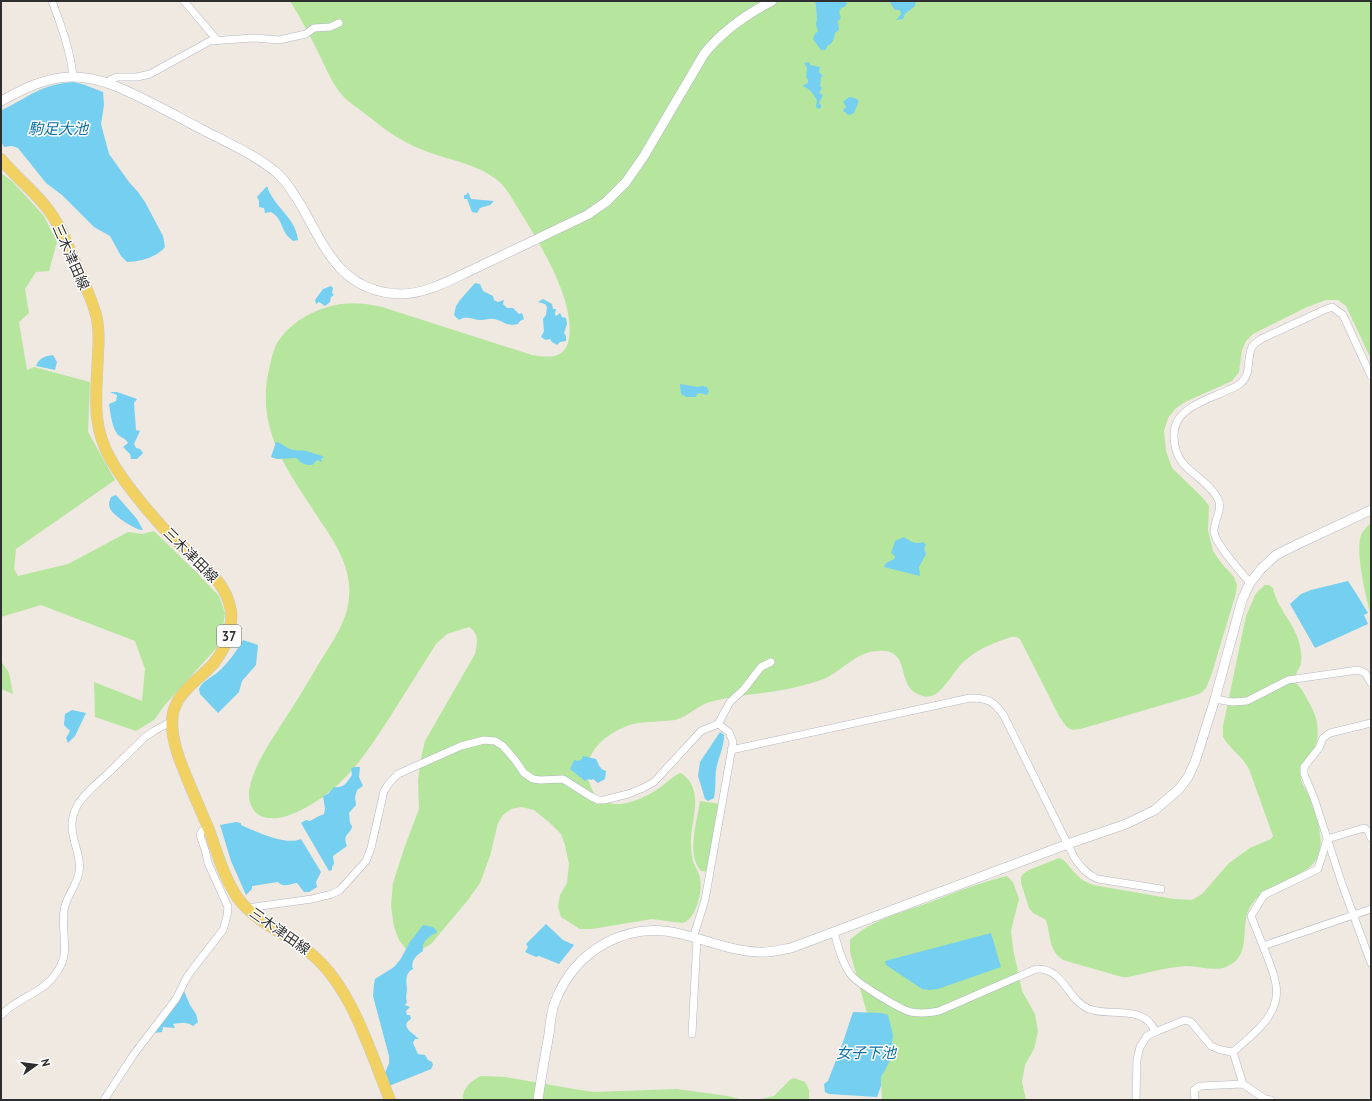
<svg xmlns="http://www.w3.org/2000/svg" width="1372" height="1101" font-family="'PT Sans','Noto Sans JP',sans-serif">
	<rect width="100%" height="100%" fill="#efe9e1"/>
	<!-- green -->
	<g fill="#b6e59e">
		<path d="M290,1H1371V359L1346,306L1338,300H1326L1307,307L1253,334L1246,341L1242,350L1239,372L1232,381L1185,402L1175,409L1168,418L1164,431L1166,451L1172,468L1203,498L1209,506L1208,530L1213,551L1222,564L1234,577L1237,585L1236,593L1212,673L1206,688L1201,693L1196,695L1084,728C1068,732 1068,729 1059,716L1020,639L1016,637H1011C996,642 980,648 968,658C956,666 943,694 931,696C927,697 924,697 920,695C900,688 907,665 895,655C891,651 884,650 878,651C859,651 844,668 828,677C822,680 815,682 808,684C776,694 742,693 710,702C698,705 688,717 675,720C662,722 647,721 633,724C612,730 586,748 587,773C588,782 593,791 597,799C602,800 609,804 615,804C629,805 646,797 658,789C666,784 672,776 681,773C707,791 689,822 691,846C691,851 692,856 693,861C695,867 699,872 700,878C703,890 696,921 682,923L652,919L592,929H580L561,917L558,907L560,895L567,883L569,864L565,845L561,834L550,823L534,810L522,807L511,809L503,815L498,823L490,856L480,883L468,900L431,944L421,950L412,951L406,949L399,940L394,927L391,906L393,883L405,846L419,809L418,780L421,758L425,741L475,654C477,644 480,634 469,627L447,634L436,644C420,669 404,695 388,720C364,757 344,787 305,808C293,814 284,819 270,818C253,818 246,801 250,786C255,764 269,744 281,725C295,704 308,682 321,660C330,646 340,631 345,616C349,606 350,594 349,584C347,560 332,538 319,519C289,472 257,433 268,374C270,365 272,355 275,347C287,323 315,308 341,304C355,302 368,304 382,307L532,355C550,358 566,359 569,338C575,300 540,244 521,213C513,201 507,187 496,179C475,163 447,160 423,150C400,142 378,124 359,109C354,105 347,101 343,96C332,84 326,68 319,54C310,36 301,18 290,1Z"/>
		<polygon points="1,173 13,182 44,216 57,242 49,271 36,272 25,289 29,313 19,322 27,370 34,367 90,382 88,432 115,480 16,549 14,569 18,576 68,564 128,532 142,534 154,531 198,574 219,596 225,613 221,643 164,706 154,720 136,731 95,717 94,682 142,701 145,669 135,641 41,605 1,617"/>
		<path d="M1371,523V616C1366,598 1355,552 1361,535C1363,531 1368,525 1371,523Z"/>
		<path d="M1265,585H1269L1273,588C1277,608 1294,623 1299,642C1301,649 1302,657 1301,663C1300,669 1294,674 1296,680C1296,684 1300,687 1302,690C1307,699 1316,713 1317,723C1318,729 1318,738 1316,744C1312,756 1298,765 1301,779C1303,790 1313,797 1317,807C1318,812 1318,818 1318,822C1320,835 1323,845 1317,858C1307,879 1267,881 1252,904C1237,924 1255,955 1226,967C1214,972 1197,965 1184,966C1165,968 1146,973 1128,977H1122L1063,960C1048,950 1051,935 1046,920L1033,913L1029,908L1021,883V877L1023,874L1029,870L1059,858C1067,860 1070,869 1076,874C1081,880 1086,882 1093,885L1174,899L1192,900L1202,894L1229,863L1250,848L1271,839L1273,836L1249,769L1243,760L1227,743L1223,737V726L1226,712L1246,616L1256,593Z"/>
		<polygon points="1,661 9,673 13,694 1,689"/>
		<path d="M700,801L721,804L710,872L701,871C686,854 697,822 700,801Z"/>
		<path d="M1007,876L1013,882L1019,899L1011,931L1013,948L1022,991L1035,1014L1038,1032L1034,1049L1025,1065L1022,1082L1026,1100H882L880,1060L850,952V940C872,919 904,912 931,902C956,892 981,882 1007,876Z"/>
		<path d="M481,1076L505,1077L574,1089L594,1092L677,1089L728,1096L744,1100H463C462,1088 471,1081 481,1076Z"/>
		<polygon points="794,1078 805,1082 809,1090 809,1100 757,1100 774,1096 790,1080"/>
	</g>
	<!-- water -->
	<g fill="#75cff0">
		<path d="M815,1H846L847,4L844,7L841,8L839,12L841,18L838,21L839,30L835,33C834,39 833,44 827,46L826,50H821L813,39L815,34L818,31L816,25L817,19L816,5Z"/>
		<polygon points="892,1 916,1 915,6 905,14 903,19 896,20 901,14 900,10 895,10 890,3"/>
		<path d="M809,62L810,65L820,67L819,72L823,76L821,77L820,86L822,88L819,93L823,95L819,103L821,105V108L818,109L816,107L817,100C813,94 810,88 802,86L808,83V80L806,77L807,68L804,63Z"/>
		<path d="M74,82L85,85L103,92L104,105L101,124L109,154L129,182L138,192L145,202L163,236L165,247C157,257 140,262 127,262L121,256L110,236L94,227L62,195L46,183L18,148L12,146L4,147L1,141L2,110C29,97 41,84 74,82Z"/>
		<polygon points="849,97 855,98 859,101 854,113 850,115 846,114 846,112 844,112 843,110 846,107 843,102"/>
		<path d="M267,186C274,208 295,216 298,240L293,241C291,239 287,236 286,234C280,224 281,218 271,212L265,213L264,208L259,207V201L257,197Z"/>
		<polygon points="468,192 471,199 494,201 490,205 480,208 477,213 472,212 467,199 464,199 464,195 466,195"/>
		<path d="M475,283L480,284L483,291L493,296L494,300L498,302L504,300L503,304L507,308H513L519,314L522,313L524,319L520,321L518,324C505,327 505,321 494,319C489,318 485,320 481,320C473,320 466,315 459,320L454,315L456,306L460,300Z"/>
		<polygon points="331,286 333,288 332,293 334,295 331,297 330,302 325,306 319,302 316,304 315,300 323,289"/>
		<polygon points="543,299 552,304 553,309 556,309 555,314 556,316 560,313 562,317 566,318 567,324 564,333 566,336 566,341 560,342 557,345 552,342 550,339 546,340 541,337 544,331 543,319 546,315 547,307 545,304 538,302"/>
		<path d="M53,355L57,362L55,370L36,366C39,358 45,356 53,355Z"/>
		<polygon points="680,384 698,387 702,386 707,387 709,391 707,395 700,393 697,394 696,397 686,397 681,394"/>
		<path d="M110,392H117L137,399L134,403L136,430L140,431L134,444L136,448L140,449L143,453L137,459H131L130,454L123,447L128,443C125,437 119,438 116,432C112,426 110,411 109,404L116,401L117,395Z"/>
		<path d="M276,442C282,443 285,447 290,449C295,451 301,450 306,451C312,453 318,454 324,457L321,459L322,462L317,460L312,465C305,465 301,464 297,458L277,459L271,457Z"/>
		<path d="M116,495L137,519L143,530C137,531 114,516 111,510C108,506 109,502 111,497Z"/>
		<path d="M904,537C910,541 915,545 923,542L926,545L924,548L926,554L919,567L920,576L884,567L886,563L894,559L895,556L891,553L895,541Z"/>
		<polygon points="1348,581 1359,598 1368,613 1364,615 1368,624 1315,648 1290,604 1301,594 1311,590"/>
		<path d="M243,640L258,645L256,665L242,681L239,692L218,713L200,694L199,689C202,681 211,678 218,672C228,663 236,652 243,640Z"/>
		<polygon points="72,710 86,713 75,736 68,743 66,738 70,731 64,725 65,714"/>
		<path d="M720,732L724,735C724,748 718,758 716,770C715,779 716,789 714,798L708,801L705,799L698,776L700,762Z"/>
		<path d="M583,756L596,759C599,764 599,769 606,771L605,779L598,783L593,779L591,780L588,779L585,781L570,769L574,760L578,761L582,759Z"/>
		<path d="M354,767H360L359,777L363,786L357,790L355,797L356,805L349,813L350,823L352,826C351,835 342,833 347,846L333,856L334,864L332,867V870L329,871L301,823L306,820L310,821L319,816L324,814L325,809L323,796L328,794L334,787C345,788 346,783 352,775L351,769Z"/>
		<path d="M236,822L241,823V825C255,831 286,846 301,839L321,872L316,882L317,887L309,892H304L297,883C290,884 283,888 278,882L252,886V889L246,895L231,861L220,825Z"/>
		<polygon points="546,924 563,940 574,945 559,964 539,956 536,957 525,952 528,947 526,944"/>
		<path d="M423,925L433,927L437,931L436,933C429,936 421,942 423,951C417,955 410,961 413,969C405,973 406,981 407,989C407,994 405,996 407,1002L405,1005L410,1007L406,1011L407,1015H410L411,1019C399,1026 413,1033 419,1039H415L413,1043L418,1054L425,1055L428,1060L432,1062L433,1065L431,1069L389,1086L385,1073L389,1063V1056L373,996L374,984L375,979L394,967L400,960L410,942Z"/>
		<polygon points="991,933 1001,967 938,989 929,990 922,989 886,965 885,961"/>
		<path d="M184,991L190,1005L196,1014L198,1022L193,1026C186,1021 181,1023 173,1024L175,1028L163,1027L162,1032L155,1033Z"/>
		<polygon points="853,1012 881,1013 888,1015 893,1035 892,1043 895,1045 892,1057 881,1077 881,1086 877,1097 829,1094 825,1092 824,1084 828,1081 843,1042"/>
	</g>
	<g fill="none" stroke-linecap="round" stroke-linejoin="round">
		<!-- minor casing -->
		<g stroke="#b4b7c1" stroke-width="8">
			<g id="minor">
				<path d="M52,1C61,25 71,52 73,77"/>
				<polyline points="184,1 217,40"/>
				<polyline points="108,84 110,80 117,77 137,77 150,74 210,41 253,38 279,40 306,34 314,28 330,27 339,23"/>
				<path d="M1250,583C1242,573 1214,543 1214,531C1214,520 1223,510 1218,499C1210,483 1192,475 1182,462C1177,455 1174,445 1174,436C1173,408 1207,400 1228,390C1232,388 1237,387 1241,383C1252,373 1246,359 1252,347C1254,344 1258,341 1261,339L1324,310L1332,307L1343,315L1371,376"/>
				<polyline points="1215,699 1232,702 1247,701 1288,680 1358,670 1365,673 1371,683"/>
				<polyline points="1371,723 1330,733 1323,738 1319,748 1304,767 1304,774 1314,798 1342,884 1371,963"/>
				<path d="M731,750L970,698C988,698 994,701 1004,716L1074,857C1081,867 1086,874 1098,879L1161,889"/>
				<polyline points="247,908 312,899 332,894 340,890 366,861 371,848 384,791 390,782 398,774 461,746 484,740 495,741 503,746 515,760 524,773 533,779 540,780 563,779 590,796 598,800 604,800 628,794 643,788 654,782 701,731 718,724 730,702 744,689 761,667 771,662"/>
				<path d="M834,932C838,946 842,963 851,975C857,983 901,1010 911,1012C921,1014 930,1013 939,1011L1036,969C1063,967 1067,1000 1089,1009C1109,1017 1146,1004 1155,1032"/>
				<polyline points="693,938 705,900 733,742 729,732 718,724"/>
				<polyline points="1263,946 1251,916 1264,895 1318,869 1327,839 1364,828 1368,831 1371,838"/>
				<path d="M1,1015C21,994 46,995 61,965C69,949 61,929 64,911C65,898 77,886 79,872C82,856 71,840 72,824C72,818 74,812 77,806C83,795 94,786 104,777C118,764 131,751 145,737L154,731L172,721"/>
				<polyline points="692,1034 697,939"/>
				<polyline points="1233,1052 1243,1084"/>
				<polyline points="104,1100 134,1054 176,999 187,977 195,966 223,930 227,916 228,907 208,863 206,853 200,835 202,831 207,828"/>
				<path d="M1136,1100L1137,1059L1140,1047L1147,1036L1155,1032L1185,1020L1191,1022L1211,1046L1221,1050L1233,1052C1253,1034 1281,1015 1276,985C1274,972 1268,959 1263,946L1371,909"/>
				<polyline points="1195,1100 1194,1090 1200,1086 1243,1084 1265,1099 1271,1100"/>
			</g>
		</g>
		<!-- tertiary casing -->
		<g stroke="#b4b7c1" stroke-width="10">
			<g id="tertiary">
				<path d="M1,101C23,89 46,77 72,77C84,77 99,80 110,84C142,96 172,114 203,130C226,142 262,158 280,176C289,185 296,197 302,207C326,250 342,292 400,294C427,294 450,280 474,269C512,251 549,233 587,215L606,202L626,182L644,156L704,54C722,31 745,15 772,1"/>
				<path d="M538,1100C541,1078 545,1056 549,1034C550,1024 551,1012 555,1002C575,950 627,920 681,934C706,940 732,951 758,952C769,953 780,950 791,948L1068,844L1126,824L1155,810L1179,789L1188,777L1195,762L1215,699L1242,600L1250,583L1261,569L1276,555L1296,545L1371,510"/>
			</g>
		</g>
		<!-- primary casing -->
		<g stroke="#c9c9c9" stroke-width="12">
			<path id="primary" d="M1,159C16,178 36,192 50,212C62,229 69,248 77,267C84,283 93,301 97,319C99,330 99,341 98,352C97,392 90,424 111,460C126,486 146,509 166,531C189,556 226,576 231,611C232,617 231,623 230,628C228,641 222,653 214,663C201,678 181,689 174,709C169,725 174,743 179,758C188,782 199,806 209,830C217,853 224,877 237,897C257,925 292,935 316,958C353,992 371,1054 390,1100"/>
		</g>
		<!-- minor -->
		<use href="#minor" stroke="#fff" stroke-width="7"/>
		<!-- tertiary -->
		<use href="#tertiary" stroke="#fff" stroke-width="9"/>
		<!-- primary -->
		<use href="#primary" stroke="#f2d163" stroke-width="11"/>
	</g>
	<g text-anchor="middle" stroke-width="3" stroke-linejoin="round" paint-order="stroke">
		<!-- shield labels -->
		<rect fill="#fff" stroke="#6d6d6d" stroke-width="1" x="217" y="625" width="24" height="22" rx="3"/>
		<g font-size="13" font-weight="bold" fill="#2e2e2e">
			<text x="229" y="641">37</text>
		</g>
		<!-- street labels -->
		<g font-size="14" fill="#2e2e2e" stroke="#fff">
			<text transform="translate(71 257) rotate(66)" y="5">三木津田線</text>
			<text transform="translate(191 555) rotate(45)" y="5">三木津田線</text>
			<text transform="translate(280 931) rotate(35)" y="5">三木津田線</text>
		</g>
		<!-- water labels -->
		<g font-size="15" font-style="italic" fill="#0d6fa3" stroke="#fff">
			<text x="58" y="134">駒足大池</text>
			<text x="866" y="1058">女子下池</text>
		</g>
	</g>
	<!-- border -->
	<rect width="1372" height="1101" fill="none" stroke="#2e2e2e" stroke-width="4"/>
	<!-- north arrow -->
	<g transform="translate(36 1065) rotate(76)" stroke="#ffffff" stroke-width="3" paint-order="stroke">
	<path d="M0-3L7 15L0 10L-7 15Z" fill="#2e2e2e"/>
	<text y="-6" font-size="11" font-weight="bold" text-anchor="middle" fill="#2e2e2e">N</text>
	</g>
</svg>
